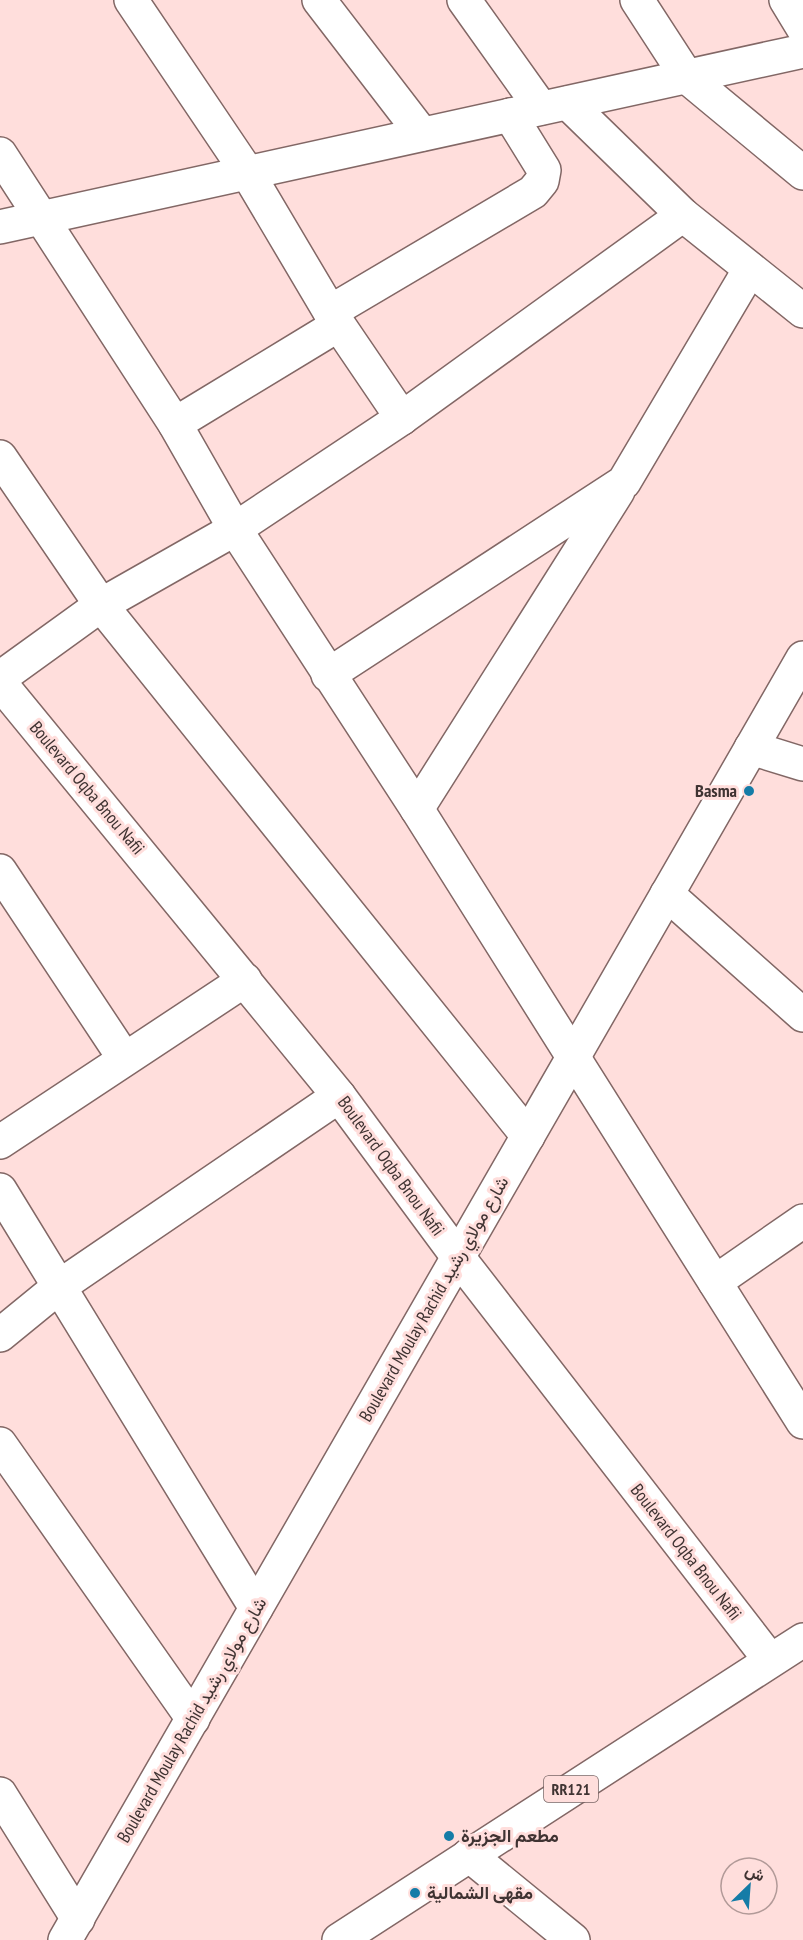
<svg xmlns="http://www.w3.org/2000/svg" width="803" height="1940" font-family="'PT Sans Narrow',Vazirmatn,sans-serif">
	<rect width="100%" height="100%" fill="#ffdedc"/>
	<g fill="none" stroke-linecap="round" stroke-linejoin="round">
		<!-- minor casing -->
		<g stroke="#826765" stroke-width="36">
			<g id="minor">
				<polyline points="131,0 247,172 330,312 402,418"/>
				<polyline points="319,0 422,134"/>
				<polyline points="464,0 541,108"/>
				<polyline points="637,0 687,77 803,173"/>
				<polyline points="786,0 803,28"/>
				<polyline points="568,103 683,215 803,311"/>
				<polyline points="0,154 175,424 235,529 417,809 803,1422"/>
				<polyline points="0,227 803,51"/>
				<polyline points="330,312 533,192 542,181 544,170 510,115"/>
				<polyline points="175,424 338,325"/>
				<polyline points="0,457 101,605 528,1136"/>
				<polyline points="328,675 624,482 750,269"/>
				<polyline points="0,678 101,605 235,529 402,418 683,215"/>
				<polyline points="0,683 339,1096 458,1257 770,1660"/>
				<polyline points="751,748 803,764"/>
				<polyline points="417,809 618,491"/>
				<polyline points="0,871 124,1058"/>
				<polyline points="667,894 803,1015"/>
				<polyline points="0,1142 245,980"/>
				<polyline points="0,1190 256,1608"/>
				<polyline points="715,1282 803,1221"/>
				<polyline points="0,1335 60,1286 339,1096"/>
				<polyline points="0,1444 193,1719"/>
				<polyline points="0,1794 78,1919"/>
				<polyline points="469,1855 573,1940"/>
				<polyline points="65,1940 803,658"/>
			</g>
		</g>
		<!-- major casing -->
		<g stroke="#826765" stroke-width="36">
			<polyline id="major" points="339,1940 803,1640"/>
		</g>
		<!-- minor -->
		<use href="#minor" stroke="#fff" stroke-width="33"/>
		<!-- major -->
		<use href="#major" stroke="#fff" stroke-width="33"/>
	</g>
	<!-- markers -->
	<g fill="#157ca7" stroke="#ffdedc" stroke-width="2">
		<circle cx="749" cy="791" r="6"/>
		<circle cx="449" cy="1836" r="6"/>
		<circle cx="415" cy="1893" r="6"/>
	</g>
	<g text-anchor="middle" stroke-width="6" stroke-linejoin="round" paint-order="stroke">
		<!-- shield labels -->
		<rect fill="#ffdedc" stroke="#796665" stroke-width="1.5" x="544" y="1776" width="54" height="26" rx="4.5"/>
		<g font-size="16" font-weight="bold" fill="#3f3332">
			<text x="571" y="1795">RR121</text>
		</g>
		<!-- street labels -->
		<g font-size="18" fill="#3f3332" stroke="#ffdedc">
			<text transform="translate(87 788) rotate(50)" y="6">Boulevard Oqba Bnou Nafii</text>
			<text transform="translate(391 1166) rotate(54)" y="6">Boulevard Oqba Bnou Nafii</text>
			<text transform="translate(434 1299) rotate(-60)" y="6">Boulevard Moulay Rachid شارع مولاي رشيد</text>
			<text transform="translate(686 1552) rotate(52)" y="6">Boulevard Oqba Bnou Nafii</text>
			<text transform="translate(192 1720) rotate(-60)" y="6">Boulevard Moulay Rachid شارع مولاي رشيد</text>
		</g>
		<!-- poi labels -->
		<g font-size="18" font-weight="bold" fill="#3f3332" stroke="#ffdedc" text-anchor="start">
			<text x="737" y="797" text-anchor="end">Basma</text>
			<text x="461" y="1842">مطعم الجزيرة</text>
			<text x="427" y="1899">مقهى الشمالية</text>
		</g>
	</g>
	<!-- north arrow -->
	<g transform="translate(749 1886) rotate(25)"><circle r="28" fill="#ffdedc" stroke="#b29a98" stroke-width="1.5"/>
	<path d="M0-4.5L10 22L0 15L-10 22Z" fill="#157ca7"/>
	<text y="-9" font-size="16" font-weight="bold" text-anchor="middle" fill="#3f3332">ش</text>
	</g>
</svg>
